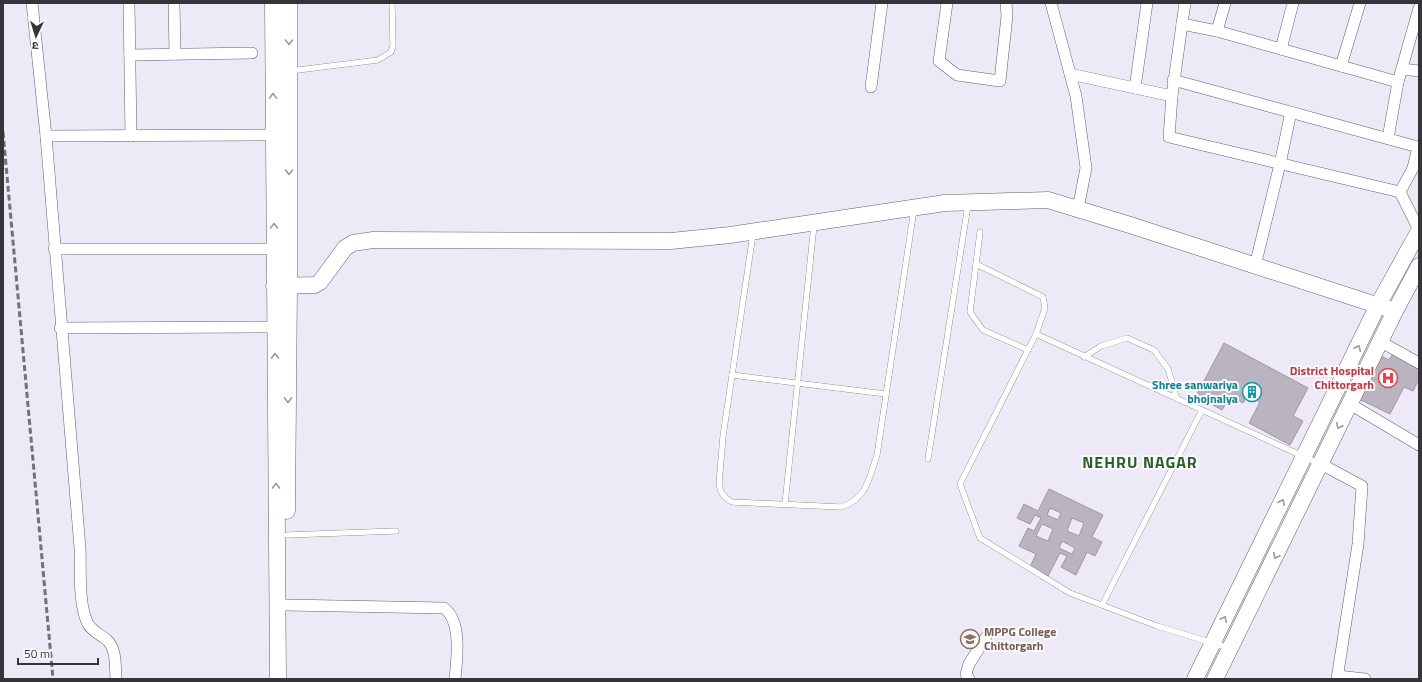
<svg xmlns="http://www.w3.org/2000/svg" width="1422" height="682" font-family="'Titillium Web','Noto Sans Devanagari',sans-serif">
	<rect width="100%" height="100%" fill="#eee9f6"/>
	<!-- building -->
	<g fill="#b9b4c0" stroke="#9d98a4" fill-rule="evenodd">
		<polygon points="1224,343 1308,388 1293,416 1303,421 1290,445 1249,423 1260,402 1247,396 1243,403 1230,396 1222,410 1196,396"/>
		<polygon points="1394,352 1419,364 1419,379 1413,391 1404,387 1390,414 1357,398 1377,354 1389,360"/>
		<path d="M1049,489L1103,515L1092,537L1102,542L1095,556L1087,552L1076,575L1061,567L1067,556L1060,553L1048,576L1030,567L1036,554L1019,546L1028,528L1034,531L1041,518L1035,515L1030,524L1017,518L1024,504L1038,511ZM1050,508L1061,513L1058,520L1047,515ZM1072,518L1084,523L1079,536L1067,531ZM1042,524L1053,529L1048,541L1036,536ZM1062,541L1075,548L1072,554L1059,548Z"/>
	</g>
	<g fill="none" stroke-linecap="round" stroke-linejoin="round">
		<!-- lane casing -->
		<g stroke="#635f6a" stroke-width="6">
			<g id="lane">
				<polyline points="290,71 378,60 391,52 393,46 392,3"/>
				<polyline points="980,232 970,312 983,330 1028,350"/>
				<path d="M753,234L723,436L719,484C720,493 724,498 732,502L841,507C867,499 869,478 877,455L914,209"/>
				<polyline points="976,264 1043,297 1045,308 1036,334"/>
				<polyline points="1084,357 1101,346 1127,338 1154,350 1168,369 1177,399"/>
				<polyline points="732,375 886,394"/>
				<polyline points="928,459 968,205"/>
				<polyline points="785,504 814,225"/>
				<polyline points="287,535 396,531"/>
				<polyline points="1102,605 1202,410"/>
				<polyline points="1229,648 1157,626 1070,593 980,538 960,484 1036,334 1320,464"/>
			</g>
		</g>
		<!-- street casing -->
		<g stroke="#635f6a" stroke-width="12">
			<g id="street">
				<path d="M32,3L46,136L80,548C81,571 78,600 87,622C91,631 100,634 107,640C117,649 115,668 116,679"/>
				<polyline points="129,3 131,136"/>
				<polyline points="174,3 175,54"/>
				<polyline points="947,3 939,61 957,75 1000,81 1007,16 1006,3"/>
				<polyline points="1051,3 1076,96 1086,168 1078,209"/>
				<polyline points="1182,24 1185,3"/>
				<polyline points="1217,31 1225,3"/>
				<polyline points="1281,49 1293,3"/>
				<polyline points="130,55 252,53"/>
				<polyline points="1341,66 1360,3"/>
				<polyline points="1402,69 1419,71"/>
				<polyline points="1070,74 1172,96 1182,24 1217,31 1398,82"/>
				<polyline points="1173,80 1418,147 1413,168 1400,192 1419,230"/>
				<polyline points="871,87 882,3"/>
				<polyline points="1135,88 1147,3"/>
				<polyline points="1172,96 1169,137 1400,192"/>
				<polyline points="46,136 273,135"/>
				<polyline points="1388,138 1398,82 1419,8"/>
				<polyline points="54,249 274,249"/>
				<polyline points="1255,266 1280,164 1291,112"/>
				<polyline points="60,328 275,327"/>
				<polyline points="1381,342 1419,363"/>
				<polyline points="1350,404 1419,445"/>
				<polyline points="1321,464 1362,486 1358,544 1337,679"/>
				<path d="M286,605L444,608C462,621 457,659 455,679"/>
				<polyline points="1338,676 1365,679"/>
				<polyline points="969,679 966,674 969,664 986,637"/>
			</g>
		</g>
		<!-- secondary casing -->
		<g stroke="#635f6a" stroke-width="17">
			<g id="secondary">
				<polyline points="273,3 278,679"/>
				<polyline points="274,286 315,285 320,282 345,248 353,243 373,240 671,241 730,235 945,203 1048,200 1130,225 1395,311"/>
				<polyline points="287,511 289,286 289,3"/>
				<polyline points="1195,679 1378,305 1419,231"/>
				<polyline points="1215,679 1395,311 1419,266"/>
			</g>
		</g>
		<!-- lane -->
		<use href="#lane" stroke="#fff" stroke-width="5.5"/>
		<!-- street -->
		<use href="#street" stroke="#fff" stroke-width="11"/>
		<!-- secondary -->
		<use href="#secondary" stroke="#fff" stroke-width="16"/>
		<!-- rail -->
		<polyline stroke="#737078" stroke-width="3" stroke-dasharray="6 3" stroke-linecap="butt" points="3,132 53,679"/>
	</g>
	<!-- one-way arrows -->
	<defs><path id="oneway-chevron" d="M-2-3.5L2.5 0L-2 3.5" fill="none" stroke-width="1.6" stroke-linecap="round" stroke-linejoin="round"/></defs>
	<g stroke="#9a9a9c">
		<use href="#oneway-chevron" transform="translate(289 42) rotate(90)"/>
		<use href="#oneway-chevron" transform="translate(273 96) rotate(-90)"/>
		<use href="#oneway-chevron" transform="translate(289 172) rotate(90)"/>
		<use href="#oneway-chevron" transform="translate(274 226) rotate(-90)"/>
		<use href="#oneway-chevron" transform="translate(1358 348) rotate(-64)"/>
		<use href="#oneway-chevron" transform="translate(275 356) rotate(-91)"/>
		<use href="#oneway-chevron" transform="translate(288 400) rotate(91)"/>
		<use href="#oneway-chevron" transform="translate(1339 426) rotate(116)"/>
		<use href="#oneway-chevron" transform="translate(276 486) rotate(-91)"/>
		<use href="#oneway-chevron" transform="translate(1282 502) rotate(-64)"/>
		<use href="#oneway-chevron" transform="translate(1276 556) rotate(117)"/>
		<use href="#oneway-chevron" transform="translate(1224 619) rotate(-64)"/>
	</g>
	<!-- icons -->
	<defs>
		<g id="hospital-ring" transform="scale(1)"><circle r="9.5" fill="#faf8fd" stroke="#e0444e" stroke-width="1.5"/><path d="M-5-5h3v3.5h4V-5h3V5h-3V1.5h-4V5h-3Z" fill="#e0444e"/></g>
		<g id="building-ring" transform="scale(1)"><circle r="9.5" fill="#faf8fd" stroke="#0f9aa8" stroke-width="1.5"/><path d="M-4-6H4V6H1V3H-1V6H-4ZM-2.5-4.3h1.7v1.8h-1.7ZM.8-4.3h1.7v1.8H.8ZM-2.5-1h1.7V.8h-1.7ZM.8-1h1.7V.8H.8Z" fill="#0f9aa8"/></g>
		<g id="university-ring" transform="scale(1)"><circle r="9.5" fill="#faf8fd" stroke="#8d6e63" stroke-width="1.5"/><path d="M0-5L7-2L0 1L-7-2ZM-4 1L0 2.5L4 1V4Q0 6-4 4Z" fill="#8d6e63"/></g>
	</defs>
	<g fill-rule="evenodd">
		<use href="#hospital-ring" x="1388" y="378"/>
		<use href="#building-ring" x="1252" y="392"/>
		<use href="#university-ring" x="970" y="639"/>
	</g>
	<g text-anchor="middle" stroke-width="4" stroke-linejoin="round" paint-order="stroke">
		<!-- health labels -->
		<g font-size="12" font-weight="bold" fill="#be3a42" stroke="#faf8fd" text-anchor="end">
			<text x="1374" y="375">District Hospital<tspan x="1374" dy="14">Chittorgarh</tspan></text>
		</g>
		<!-- culture labels -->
		<g font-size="12" font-weight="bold" fill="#0d838f" stroke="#faf8fd" text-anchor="end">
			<text x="1238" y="389">Shree sanwariya<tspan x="1238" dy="14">bhojnalya</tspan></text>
		</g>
		<!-- education labels -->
		<g font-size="12" font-weight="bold" fill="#785e54" stroke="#faf8fd" text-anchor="start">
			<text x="984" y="636">MPPG College<tspan x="984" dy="14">Chittorgarh</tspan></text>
		</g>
		<!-- district labels -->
		<g font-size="16" font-weight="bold" letter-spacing="1" fill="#2b602c" stroke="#faf8fd">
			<text x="1140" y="468">NEHRU NAGAR</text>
		</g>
	</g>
	<!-- border -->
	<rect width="1422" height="682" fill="none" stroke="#363439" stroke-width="8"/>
	<!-- north arrow -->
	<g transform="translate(36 36) rotate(184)" stroke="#faf8fd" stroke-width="3" paint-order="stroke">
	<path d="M0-3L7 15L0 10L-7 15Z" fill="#363439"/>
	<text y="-6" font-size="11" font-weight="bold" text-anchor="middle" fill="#363439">उ</text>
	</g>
	<!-- scale -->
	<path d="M18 658v6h80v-6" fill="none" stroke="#363439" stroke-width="2"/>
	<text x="24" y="658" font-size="12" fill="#363439" stroke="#faf8fd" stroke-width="3" paint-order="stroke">50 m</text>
</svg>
